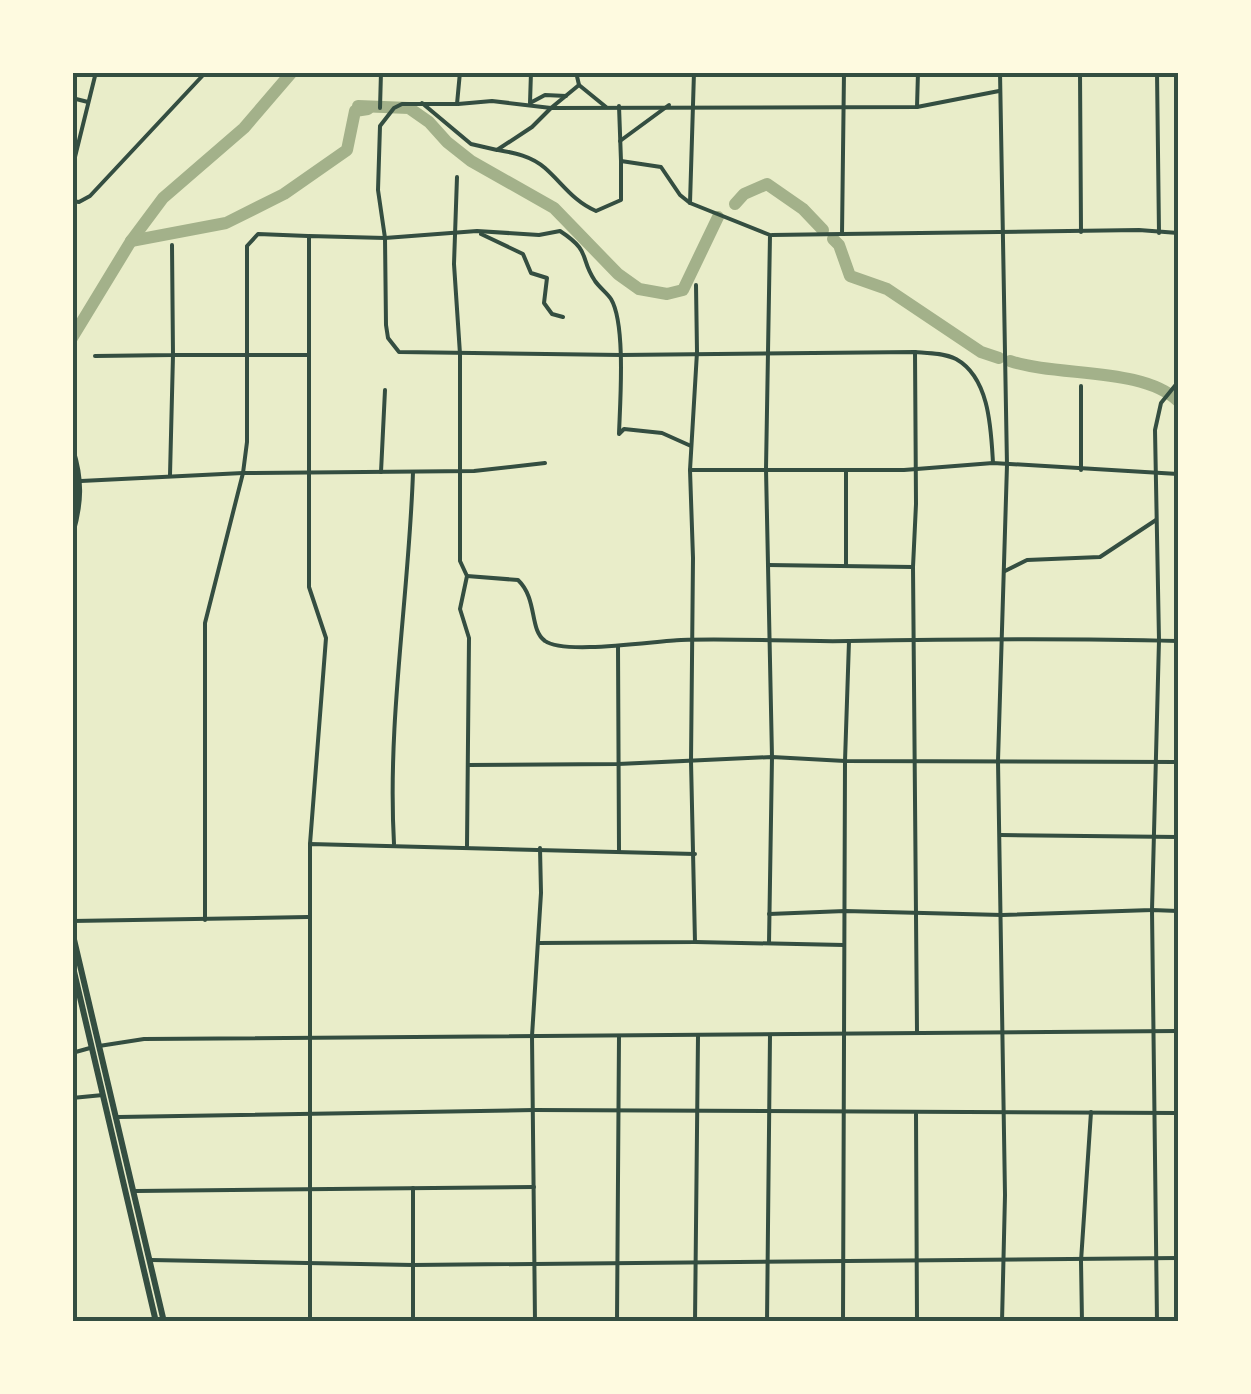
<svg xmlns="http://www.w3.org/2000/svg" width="1251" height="1394" font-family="'Fira Sans Condensed',sans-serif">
	<rect width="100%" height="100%" fill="#e9edc9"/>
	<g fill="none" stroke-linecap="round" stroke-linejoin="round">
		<!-- river -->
		<g stroke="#a3b18a" stroke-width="12">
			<polyline points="358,106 409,108 429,122 447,142 471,161 554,208 618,274 639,289 667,294 683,290 718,217"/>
			<polyline points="735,204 744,194 767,184 803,209 823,230"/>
			<polyline points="833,239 839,245 850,276 887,289 981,352 999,358"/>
			<polyline points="131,241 226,223 284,194 347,150 355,111 368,109"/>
			<polyline points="72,338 131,241 163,198 244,128 292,72"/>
			<path d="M1010,361C1058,377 1143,367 1178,401"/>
		</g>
		<!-- minor -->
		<g stroke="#344e41" stroke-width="4">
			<path d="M460,72L457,104H402L394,108L380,126L378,190L385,238L386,325L388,338L399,352L621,355L915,352C928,353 944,353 956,359C990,378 991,430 993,463"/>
			<polyline points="531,72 530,103 545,95 566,96"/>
			<polyline points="576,72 579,85 606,107"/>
			<polyline points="844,72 842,234 1139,230 1178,233"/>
			<polyline points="1000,72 1007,465 998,761 1005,1195 1002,1322"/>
			<polyline points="1080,72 1081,232"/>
			<polyline points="1157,72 1159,233"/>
			<polyline points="72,98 88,102"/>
			<polyline points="422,103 471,144 497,150 532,127 551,108 917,107 999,91"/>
			<polyline points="458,104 492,101 551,108 579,85"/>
			<polyline points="619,106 621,161 661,167 680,195 690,203 770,235 766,469 772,757 769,943"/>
			<polyline points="917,107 918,72"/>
			<polyline points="380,108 381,72"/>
			<polyline points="620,141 669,105"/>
			<path d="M498,150C515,153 531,156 545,168C563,184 573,201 596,211L621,200V161"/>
			<polyline points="72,169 96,72"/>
			<polyline points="457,177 454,264 460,354 460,561 467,576 460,609 469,638 467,846"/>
			<polyline points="72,201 79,202 90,196 206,72"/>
			<polyline points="690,203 694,72"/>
			<polyline points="481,234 523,254 531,273 547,278 544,303 552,314 563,317"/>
			<polyline points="772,235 842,234"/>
			<polyline points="915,352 916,504 913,567 917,1032"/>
			<polyline points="95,356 173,355 172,245"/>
			<polyline points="690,470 697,352 696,285"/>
			<polyline points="846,470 846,565"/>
			<polyline points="1081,470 1081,386"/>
			<polyline points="381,472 385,390"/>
			<polyline points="170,475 173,355 308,355"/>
			<polyline points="81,481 243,473 474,471 545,463"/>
			<polyline points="768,565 913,567"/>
			<polyline points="1005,571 1027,560 1100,557 1156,520"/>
			<path d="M467,576L518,580C538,599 529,630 545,641C564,655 654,641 681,640C737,638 793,642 849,641C959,639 1068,638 1178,641"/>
			<polyline points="618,646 619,851"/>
			<polyline points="468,765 618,764 772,757 845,761 1178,762"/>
			<polyline points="1001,835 1178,837"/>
			<path d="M310,844L326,638L309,587V236L385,238L477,231L539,235L560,231C592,252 579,257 595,281C600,288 607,293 611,299C626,324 620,403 619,434L624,429L662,433L691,446"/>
			<path d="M394,844C387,719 409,596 413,472"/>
			<polyline points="769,914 845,911 1002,915 1152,910 1159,640 1155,430 1161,403 1178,382"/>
			<polyline points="205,920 205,623 243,473 247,442 247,246 258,234 308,236"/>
			<polyline points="72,921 308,917"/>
			<polyline points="695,942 844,945"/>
			<polyline points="539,943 695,942 691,761 693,558 690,470 904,470 993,463 1178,474"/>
			<polyline points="99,1046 144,1039 1178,1031"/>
			<polyline points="72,1053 90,1048"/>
			<polyline points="72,1098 103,1095"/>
			<polyline points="916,1114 917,1322"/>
			<polyline points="118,1117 534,1110 1178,1113"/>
			<polyline points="136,1191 534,1187"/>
			<polyline points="151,1260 413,1265 1178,1258"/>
			<polyline points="310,1322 310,844 695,854"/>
			<polyline points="413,1322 413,1188"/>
			<polyline points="535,1322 532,1036 541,893 540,848"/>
			<polyline points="617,1322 619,1036"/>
			<polyline points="695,1322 698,1036"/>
			<polyline points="767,1322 770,1035"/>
			<polyline points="843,1322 845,761 849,641"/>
			<polyline points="1082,1322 1081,1261 1091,1112"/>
			<polyline points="1157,1322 1152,910 1178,911"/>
		</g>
		<!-- trunk -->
		<g stroke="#344e41" stroke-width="6">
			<path d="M72,449C82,480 81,503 72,534"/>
			<polyline points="72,931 164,1322"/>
			<polyline points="72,963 156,1322"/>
		</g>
	</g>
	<!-- border -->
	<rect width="1251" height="1394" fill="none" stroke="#fefae0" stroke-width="150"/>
	<rect x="75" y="75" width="1101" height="1244" fill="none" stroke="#344e41" stroke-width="4"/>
</svg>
